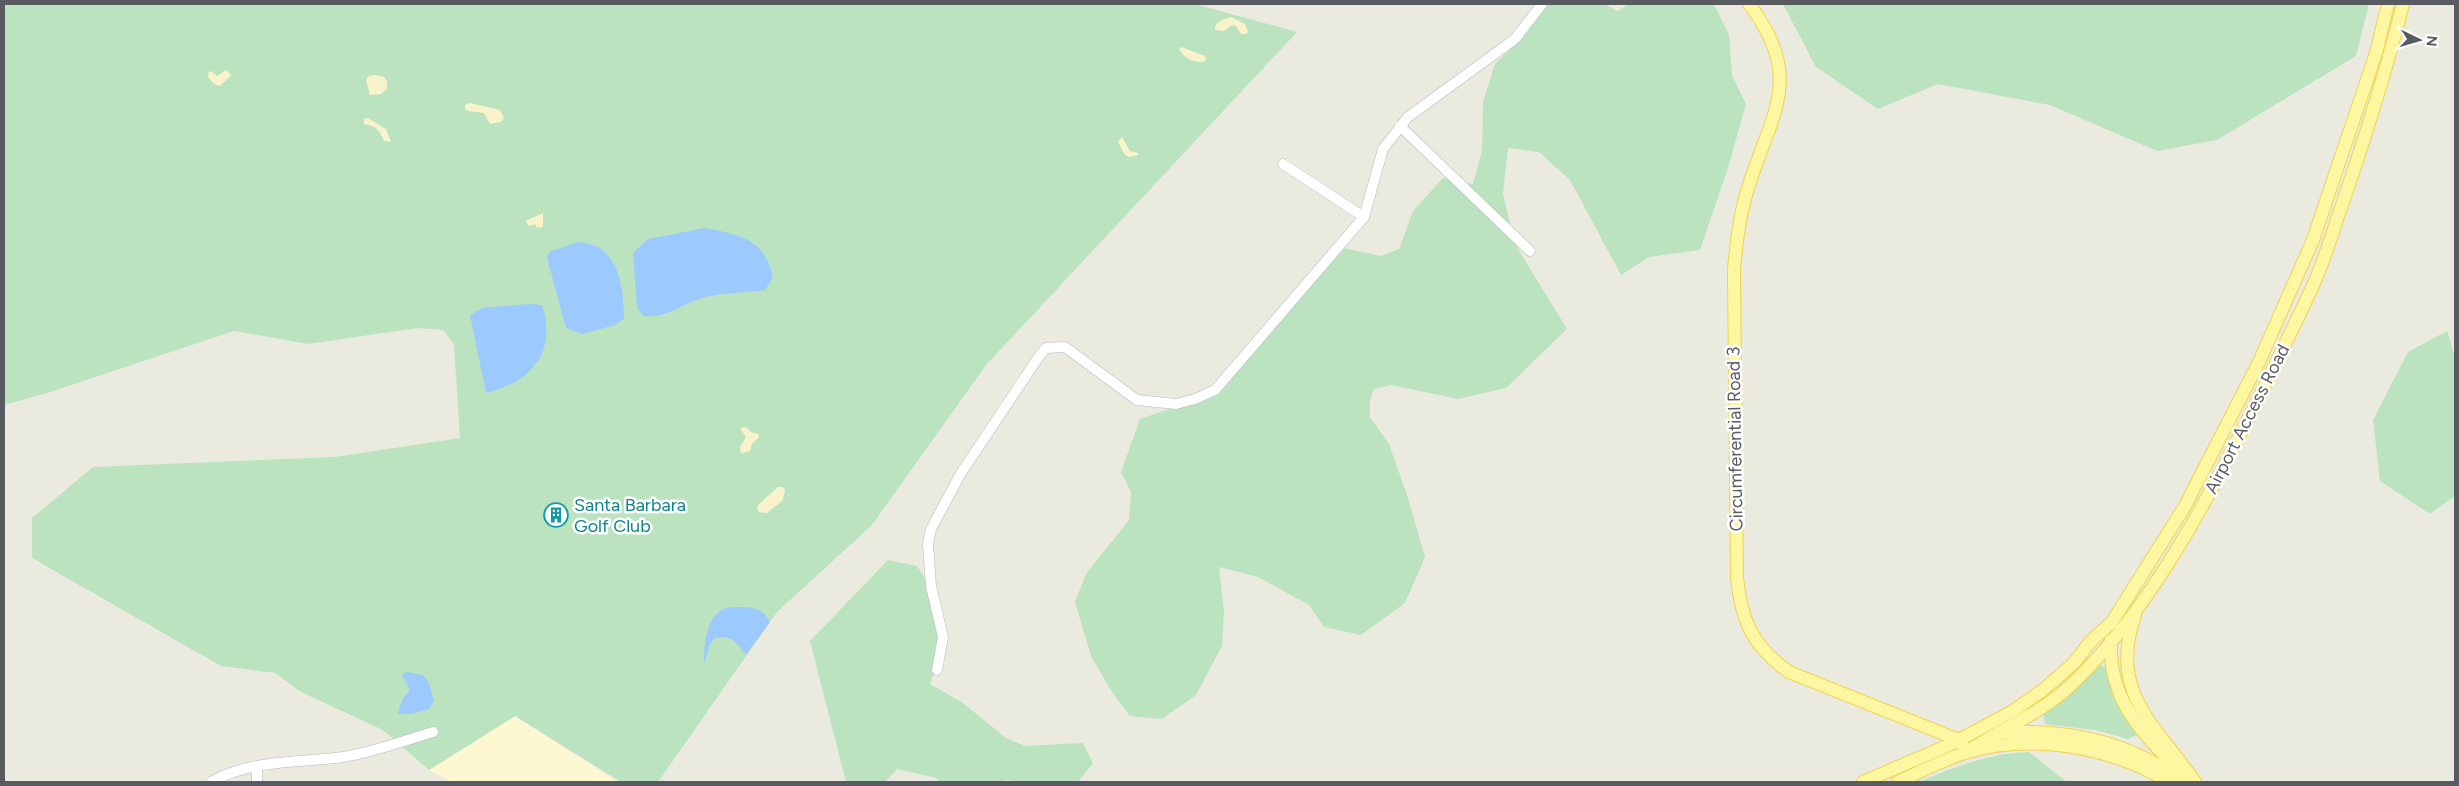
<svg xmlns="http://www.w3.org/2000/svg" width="2459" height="786" font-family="Figtree,sans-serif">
	<rect width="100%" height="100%" fill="#ebeadf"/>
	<!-- commercial -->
	<polygon fill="#fdf7d2" points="515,716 618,782 452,782 429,770"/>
	<!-- green -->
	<g fill="#bbe3bf">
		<polygon points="4,4 1195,4 1297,32 986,365 872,525 777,612 658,782 621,782 515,716 429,770 383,730 301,692 275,673 221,666 32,558 32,518 93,467 335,457 460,438 454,344 443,330 418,328 308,344 234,331 47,393 4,405"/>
		<polygon points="1543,4 1605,4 1618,11 1628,4 1714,4 1729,35 1732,75 1746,104 1728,168 1700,250 1649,257 1621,275 1570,180 1539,152 1508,148 1503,194 1515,244 1567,329 1506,388 1458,399 1391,385 1374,389 1370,400 1370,417 1389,444 1408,498 1425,557 1405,603 1361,635 1324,627 1309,605 1258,577 1219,567 1224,610 1222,646 1196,695 1162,719 1130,716 1112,692 1091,656 1075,602 1086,574 1129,520 1131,492 1121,472 1140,419 1211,395 1338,247 1381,256 1399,249 1413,211 1443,178 1473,184 1482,151 1483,102 1495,64 1521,39"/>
		<polygon points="1783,4 2369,4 2356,56 2217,140 2157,151 2050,105 1938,84 1878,109 1816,67"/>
		<polygon points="2447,331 2455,357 2455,496 2430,514 2380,481 2373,420 2408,352"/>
		<polygon points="888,560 917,566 936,595 945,645 930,684 963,703 1006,738 1025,746 1083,743 1093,763 1078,782 1017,782 1007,780 1002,782 940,782 936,778 897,769 885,782 846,782 810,641"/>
		<polygon points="2099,665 2106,667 2113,697 2137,735 2128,739 2095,730 2045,724 2043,713"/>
		<path d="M2029,752L2067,782H1919C1954,767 1990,753 2029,752Z"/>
	</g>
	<!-- sand -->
	<g fill="#f9f3cc">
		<path d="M1231,17L1245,24L1248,32L1246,34H1241L1236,26L1232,25L1224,31L1215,30C1215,21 1222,20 1231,17Z"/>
		<path d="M1181,47L1205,56L1206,60L1203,62C1193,63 1183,57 1179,49Z"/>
		<polygon points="226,70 231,75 220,86 214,84 208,77 208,73 211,71 217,76"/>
		<polygon points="376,75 384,77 387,82 387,89 381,94 370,95 366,80 369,76"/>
		<polygon points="470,103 500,110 504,118 501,122 490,124 484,113 468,111 465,109 465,105"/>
		<path d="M368,118L386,129L391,142L384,141C379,129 377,127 364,124V119Z"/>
		<polygon points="1122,137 1130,151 1138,153 1138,155 1130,157 1125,155 1118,142"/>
		<polygon points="543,213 543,226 540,228 536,227 536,224 529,226 525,221"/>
		<polygon points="746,427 751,432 758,434 759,437 752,444 750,451 741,453 740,447 746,437 740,428"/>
		<polygon points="778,487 783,487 785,490 783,500 767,513 759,512 757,509 759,504"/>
	</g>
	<!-- water -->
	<g fill="#9ccafe">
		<path d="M705,228C739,235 765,238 773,278L765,290C746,293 725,292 706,297C682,303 670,318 643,316L637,307L633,253L648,239Z"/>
		<path d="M578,242C584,243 592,244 598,247C621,261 624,294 624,319L615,325L582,334L566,328L547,258L549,252Z"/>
		<path d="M529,304L542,305C557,352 532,382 486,393L470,315L482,308Z"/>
		<path d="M742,607C756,608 763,609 770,622L746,655C735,643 734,635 715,638L710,644L704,665C704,647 705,615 726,608C730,607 737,607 742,607Z"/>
		<polygon points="407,672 423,675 428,681 434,701 429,709 412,714 398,714 402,700 410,690 402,675"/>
	</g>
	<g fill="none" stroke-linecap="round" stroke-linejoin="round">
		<!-- minor casing -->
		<g stroke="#b7b9be" stroke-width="11">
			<g id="minor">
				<polyline points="1400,126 1530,251"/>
				<polyline points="1283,164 1364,217"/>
				<polyline points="937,670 943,637 931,586 928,544 931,529 961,473 1040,355 1046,348 1065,347 1137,400 1176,404 1195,399 1215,390 1364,217 1383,149 1408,117 1515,39 1542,4"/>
				<polyline points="257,767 257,782"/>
				<path d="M211,782C251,759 299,763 343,757C374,752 403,741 433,732"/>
			</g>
		</g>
		<!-- major casing -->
		<g stroke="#efd254" stroke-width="14">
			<g id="major">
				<path d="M1749,4C1808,81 1768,117 1746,195C1739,219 1736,245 1734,270L1737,577C1741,620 1753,647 1789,672L1959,740L1967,752"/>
				<path d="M2135,615C2108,693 2155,724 2195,782"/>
				<path d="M2111,640C2108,700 2141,731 2180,772"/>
				<path d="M1998,733C2065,728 2129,741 2184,782"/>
				<polyline points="1959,740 2013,711 2043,690 2074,663 2090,642 2112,622 2185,506 2259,362 2313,240 2376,53 2388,4"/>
				<path d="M1967,752C2001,729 2042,713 2072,684C2142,618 2197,520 2241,433C2266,383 2292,332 2315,281C2326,256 2333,230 2342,205C2365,138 2386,72 2403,4"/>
				<polyline points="1863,782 1963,739"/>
				<path d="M1898,782C1920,772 1944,759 1968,752C2019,737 2076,743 2126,761C2141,766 2156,775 2171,782"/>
			</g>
		</g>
		<!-- minor -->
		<use href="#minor" stroke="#fff" stroke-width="10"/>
		<!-- major -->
		<use href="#major" stroke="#fef7a1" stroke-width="12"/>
	</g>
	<!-- icons -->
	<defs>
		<g id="building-ring" transform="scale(1.25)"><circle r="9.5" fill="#fff" stroke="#0f9aa8" stroke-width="1.5"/><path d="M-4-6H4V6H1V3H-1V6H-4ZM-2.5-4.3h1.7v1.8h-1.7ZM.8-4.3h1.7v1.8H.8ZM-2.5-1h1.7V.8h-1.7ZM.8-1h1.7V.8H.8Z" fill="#0f9aa8"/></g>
	</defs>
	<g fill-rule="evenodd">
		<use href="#building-ring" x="556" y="515"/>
	</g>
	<g text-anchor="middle" stroke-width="5" stroke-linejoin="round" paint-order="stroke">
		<!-- street labels -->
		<g font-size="18" fill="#585b60" stroke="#fff">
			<text transform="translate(2247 419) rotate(-63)" y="6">Airport Access Road</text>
			<text transform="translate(1735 439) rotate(-91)" y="6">Circumferential Road 3</text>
		</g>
		<!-- culture labels -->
		<g font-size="18" fill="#0d838f" stroke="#fff" text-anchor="start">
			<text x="574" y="511">Santa Barbara<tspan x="574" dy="21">Golf Club</tspan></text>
		</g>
	</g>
	<!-- border -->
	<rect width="2459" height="786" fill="none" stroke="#585b60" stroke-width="10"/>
	<!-- north arrow -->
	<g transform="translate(2419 40) rotate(95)" stroke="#ffffff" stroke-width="4" paint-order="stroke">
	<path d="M0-4L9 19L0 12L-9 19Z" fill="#585b60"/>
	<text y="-8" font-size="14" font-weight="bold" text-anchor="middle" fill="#585b60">N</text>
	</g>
</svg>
